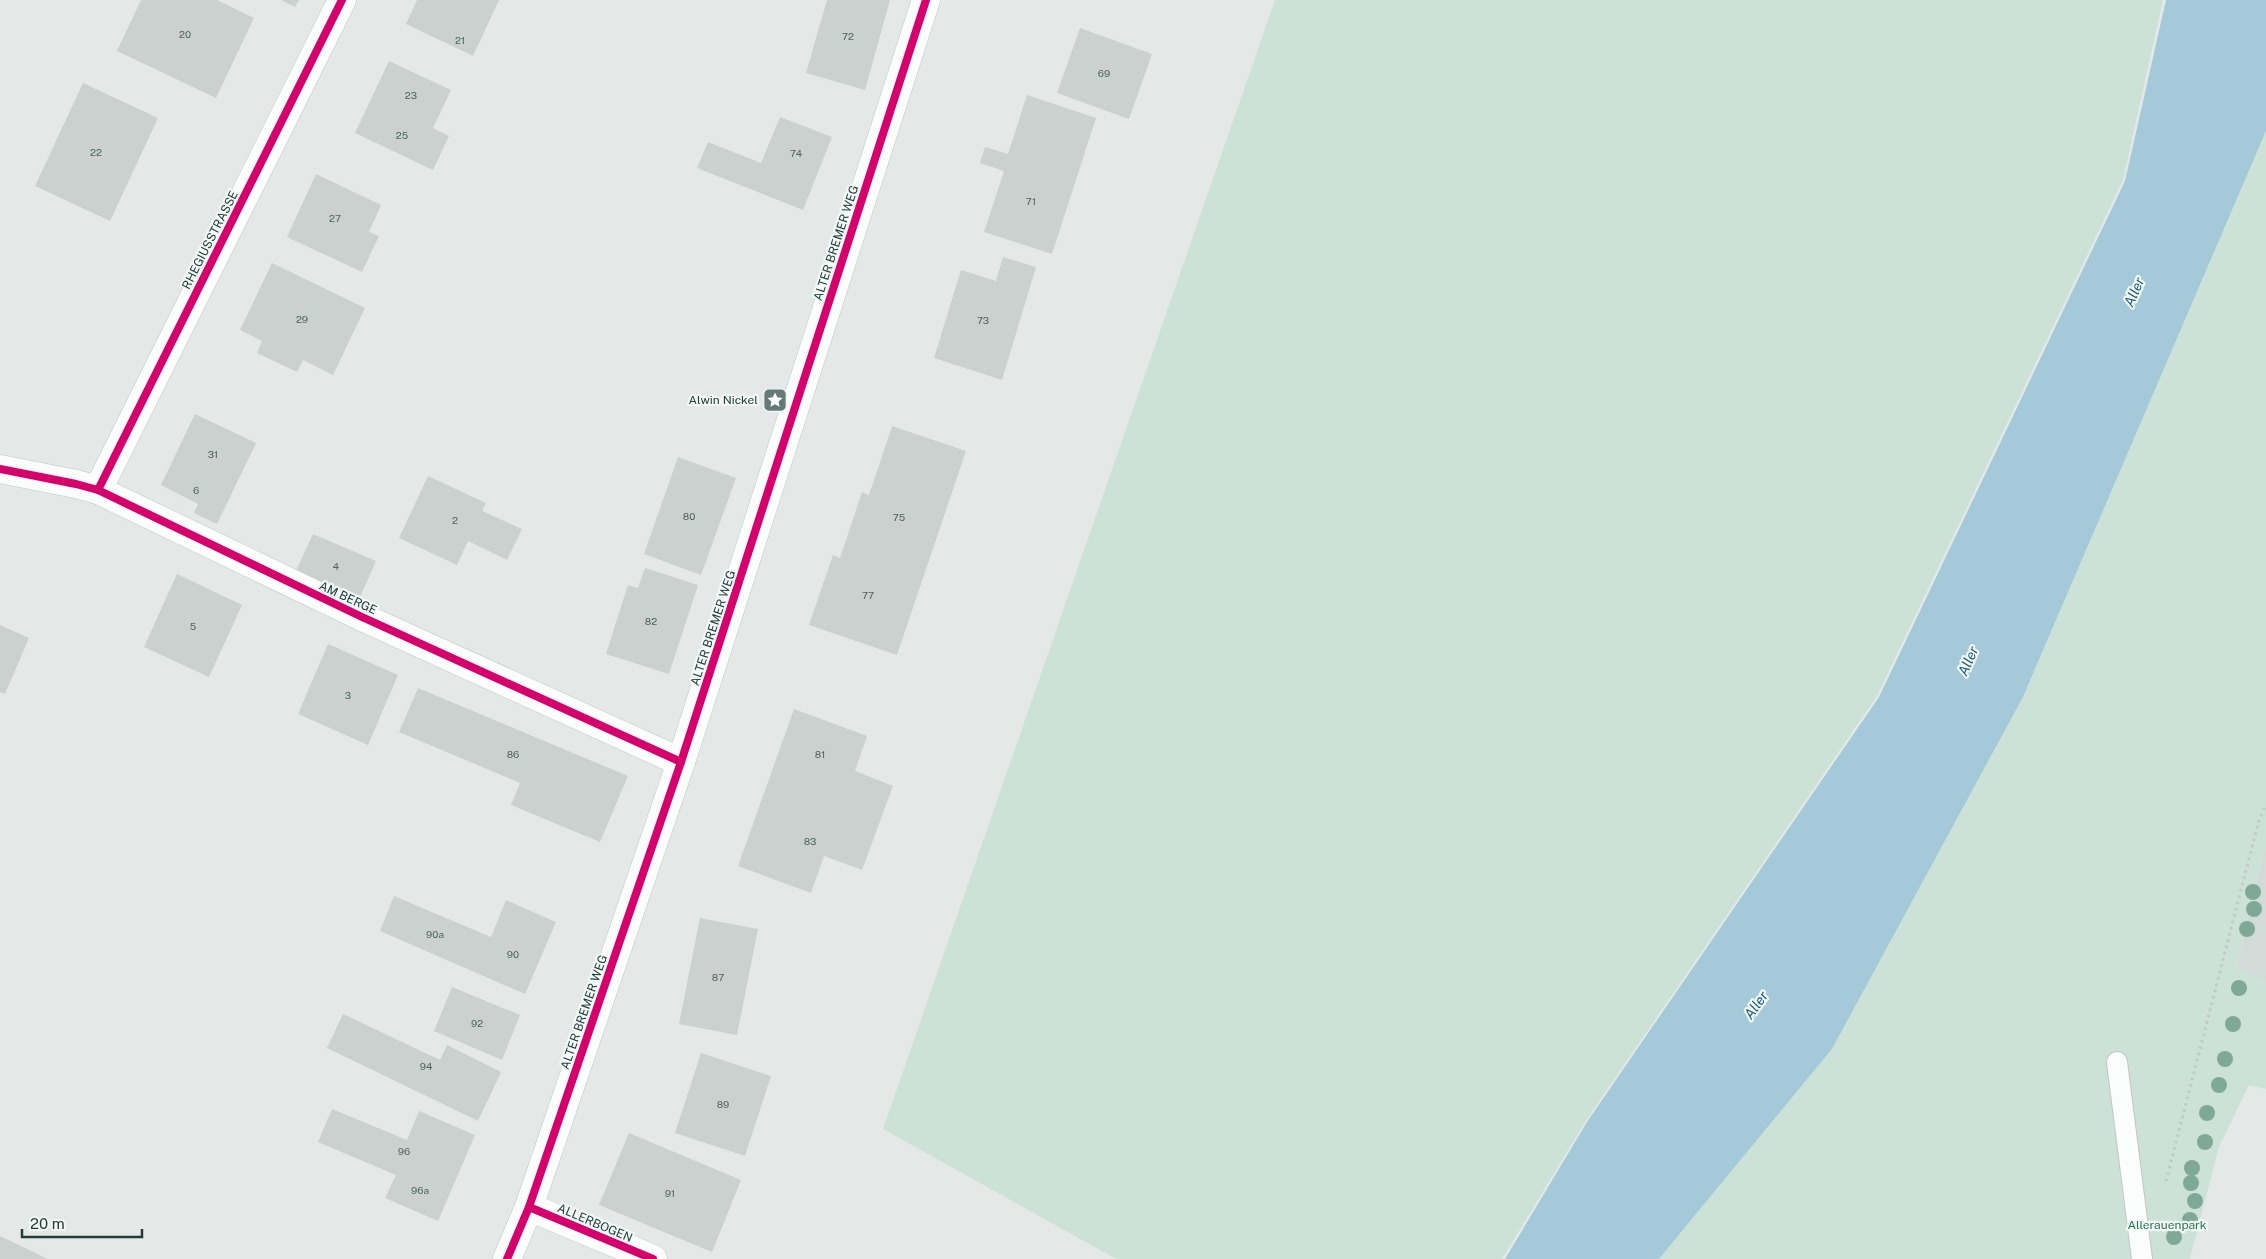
<svg xmlns="http://www.w3.org/2000/svg" width="2266" height="1259" font-family="'Public Sans',sans-serif">
	<rect width="100%" height="100%" fill="#e4e9e8"/>
	<!-- built -->
	<polygon fill="#d2dbd8" points="2266,842 2266,982 2236,967"/>
	<!-- green -->
	<g fill="#cde2d7">
		<polygon points="1275,0 2163,0 2123,180 1877,696 1585,1122 1502,1259 1116,1259 883,1129"/>
		<polygon points="2266,131 2266,842 2236,966 2266,982 2266,1089 2249,1085 2219,1147 2190,1259 1659,1259 1832,1049 2023,697"/>
	</g>
	<!-- water -->
	<polygon fill="#a4c9d9" points="2166,0 2266,0 2266,131 2023,697 1832,1049 1659,1259 1505,1259 1587,1122 1879,697 2125,181"/>
	<!-- building -->
	<g fill="#cbd1cf">
		<polygon points="141,0 217,0 254,18 216,98 117,51"/>
		<polygon points="281,0 299,0 295,7"/>
		<polygon points="417,0 499,0 473,56 406,24"/>
		<polygon points="827,0 890,0 865,90 806,73"/>
		<polygon points="1080,28 1152,54 1129,119 1057,93"/>
		<polygon points="389,61 451,90 433,128 449,136 433,170 355,133"/>
		<polygon points="83,83 158,118 110,221 35,186"/>
		<polygon points="1027,95 1096,118 1052,254 984,232 1004,171 980,163 985,147 1008,154"/>
		<polygon points="780,117 832,137 803,210 697,168 708,142 761,163"/>
		<polygon points="316,174 381,205 369,232 379,236 362,272 287,237"/>
		<polygon points="1003,257 1036,267 1002,380 934,358 961,270 996,281"/>
		<polygon points="272,263 365,308 333,375 303,360 297,372 257,353 262,341 240,330"/>
		<polygon points="195,414 256,443 217,524 194,513 198,504 161,485"/>
		<polygon points="892,426 966,451 897,655 809,625 833,555 840,558 862,492 869,495"/>
		<polygon points="678,457 736,478 701,575 644,554"/>
		<polygon points="428,476 486,503 482,511 522,529 507,560 468,541 457,565 399,538"/>
		<polygon points="313,534 376,561 359,599 296,571"/>
		<polygon points="645,568 698,585 669,674 606,654 628,585 638,588"/>
		<polygon points="177,574 242,605 209,677 144,647"/>
		<polygon points="0,625 29,638 5,694 0,692"/>
		<polygon points="328,644 398,675 368,745 298,714"/>
		<polygon points="418,688 628,776 600,842 511,805 520,783 399,732"/>
		<polygon points="794,709 867,736 855,771 893,786 862,870 824,856 811,893 738,866"/>
		<polygon points="394,896 491,937 506,900 556,922 525,994 380,931"/>
		<polygon points="700,918 758,929 737,1035 679,1024"/>
		<polygon points="452,987 520,1015 502,1060 434,1031"/>
		<polygon points="343,1014 440,1060 447,1045 501,1072 478,1121 327,1048"/>
		<polygon points="701,1053 771,1076 745,1156 675,1133"/>
		<polygon points="332,1109 407,1140 419,1111 475,1135 438,1221 385,1198 396,1175 318,1142"/>
		<polygon points="629,1133 741,1180 712,1252 599,1205"/>
		<polygon points="0,1236 48,1259 0,1259"/>
	</g>
	<g fill="none" stroke-linecap="round" stroke-linejoin="round">
		<!-- lane casing -->
		<g stroke="#c1c6c5" stroke-width="22">
			<polyline id="lane" points="2117,1062 2142,1259"/>
		</g>
		<!-- street casing -->
		<g stroke="#c1c6c5" stroke-width="29">
			<g id="street">
				<polyline points="0,469 76,484 98,490 362,617 681,762"/>
				<polyline points="98,490 342,0"/>
				<polyline points="529,1207 653,1259"/>
			</g>
		</g>
		<!-- secondary casing -->
		<g stroke="#c0c7c5" stroke-width="29">
			<polyline id="secondary" points="507,1259 529,1207 681,762 926,0"/>
		</g>
		<!-- path -->
		<polyline stroke="#c1c9c8" stroke-width="3" stroke-dasharray="2.5 4" stroke-linecap="butt" points="2166,1181 2259,820 2266,804"/>
		<!-- lane -->
		<use href="#lane" stroke="#fbfcfc" stroke-width="20"/>
		<!-- street -->
		<use href="#street" stroke="#fbfcfc" stroke-width="28"/>
		<!-- secondary -->
		<use href="#secondary" stroke="#fbfcfc" stroke-width="28"/>
		<!-- cycleway casing -->
		<g stroke="#f2f8f6" stroke-width="11">
			<g id="cycleway">
				<polyline points="0,469 76,484 98,490 362,617 681,762"/>
				<polyline points="98,490 342,0"/>
				<polyline points="529,1207 653,1259"/>
				<polyline points="507,1259 529,1207 681,762 926,0"/>
			</g>
		</g>
		<!-- cycleway -->
		<use href="#cycleway" stroke="#d6006c" stroke-width="8"/>
	</g>
	<!-- trees -->
	<g fill="#7ea996">
		<circle cx="2253" cy="892" r="8"/>
		<circle cx="2254" cy="909" r="8"/>
		<circle cx="2247" cy="929" r="8"/>
		<circle cx="2239" cy="988" r="8"/>
		<circle cx="2233" cy="1024" r="8"/>
		<circle cx="2225" cy="1059" r="8"/>
		<circle cx="2219" cy="1085" r="8"/>
		<circle cx="2207" cy="1113" r="8"/>
		<circle cx="2205" cy="1142" r="8"/>
		<circle cx="2192" cy="1168" r="8"/>
		<circle cx="2191" cy="1183" r="8"/>
		<circle cx="2195" cy="1201" r="8"/>
		<circle cx="2190" cy="1220" r="8"/>
		<circle cx="2174" cy="1237" r="8"/>
	</g>
	<!-- icons -->
	<defs>
		<g id="sight-square" transform="scale(1.25)"><rect x="-9" y="-9" width="18" height="18" rx="4" fill="#657977" stroke="#f2f8f6"/><path d="M0-6L1.8-2.2L6-1.7L2.9 1.2L3.7 5.4L0 3.3L-3.7 5.4L-2.9 1.2L-6-1.7L-1.8-2.2Z" fill="#fff"/></g>
	</defs>
	<g fill-rule="evenodd">
		<use href="#sight-square" x="775" y="400"/>
	</g>
	<g text-anchor="middle" stroke-width="4.5" stroke-linejoin="round" paint-order="stroke">
		<!-- number labels -->
		<g font-size="10" fill="#4c6360">
			<text x="185" y="38">20</text>
			<text x="848" y="40">72</text>
			<text x="460" y="44">21</text>
			<text x="1104" y="77">69</text>
			<text x="411" y="99">23</text>
			<text x="402" y="139">25</text>
			<text x="96" y="156">22</text>
			<text x="796" y="157">74</text>
			<text x="1031" y="205">71</text>
			<text x="335" y="222">27</text>
			<text x="302" y="323">29</text>
			<text x="983" y="324">73</text>
			<text x="213" y="458">31</text>
			<text x="196" y="494">6</text>
			<text x="689" y="520">80</text>
			<text x="899" y="521">75</text>
			<text x="455" y="524">2</text>
			<text x="336" y="570">4</text>
			<text x="868" y="599">77</text>
			<text x="651" y="625">82</text>
			<text x="193" y="630">5</text>
			<text x="348" y="699">3</text>
			<text x="513" y="758">86</text>
			<text x="820" y="758">81</text>
			<text x="810" y="845">83</text>
			<text x="435" y="938">90a</text>
			<text x="513" y="958">90</text>
			<text x="718" y="981">87</text>
			<text x="477" y="1027">92</text>
			<text x="426" y="1070">94</text>
			<text x="723" y="1108">89</text>
			<text x="404" y="1155">96</text>
			<text x="420" y="1194">96a</text>
			<text x="670" y="1197">91</text>
		</g>
		<!-- street labels -->
		<g font-size="12" fill="#213d3a" stroke="#f2f8f6">
			<text transform="translate(210 240) rotate(-63)" y="4">RHEGIUSSTRASSE</text>
			<text transform="translate(836 243) rotate(-72)" y="4">ALTER BREMER WEG</text>
			<text transform="translate(348 598) rotate(25)" y="4">AM BERGE</text>
			<text transform="translate(713 628) rotate(-72)" y="4">ALTER BREMER WEG</text>
			<text transform="translate(584 1012) rotate(-71)" y="4">ALTER BREMER WEG</text>
			<text transform="translate(595 1223) rotate(23)" y="4">ALLERBOGEN</text>
		</g>
		<!-- poi labels -->
		<g font-size="12" fill="#213d3a" stroke="#f2f8f6" text-anchor="end">
			<text x="758" y="404">Alwin Nickel</text>
		</g>
		<!-- park labels -->
		<g font-size="12" fill="#2b7453" stroke="#f2f8f6">
			<text x="2167" y="1229">Allerauenpark</text>
		</g>
		<!-- water labels -->
		<g font-size="14" font-style="italic" fill="#1b5b7a" stroke="#f2f8f6">
			<text transform="translate(2134 292) rotate(-66)" y="5">Aller</text>
			<text transform="translate(1968 661) rotate(-66)" y="5">Aller</text>
			<text transform="translate(1756 1005) rotate(-54)" y="5">Aller</text>
		</g>
	</g>
	<!-- scale -->
	<path d="M22 1229v8h120v-8" fill="none" stroke="#213d3a" stroke-width="2.5"/>
	<text x="30" y="1229" font-size="15" fill="#213d3a" stroke="#f2f8f6" stroke-width="4" paint-order="stroke">20 m</text>
</svg>
